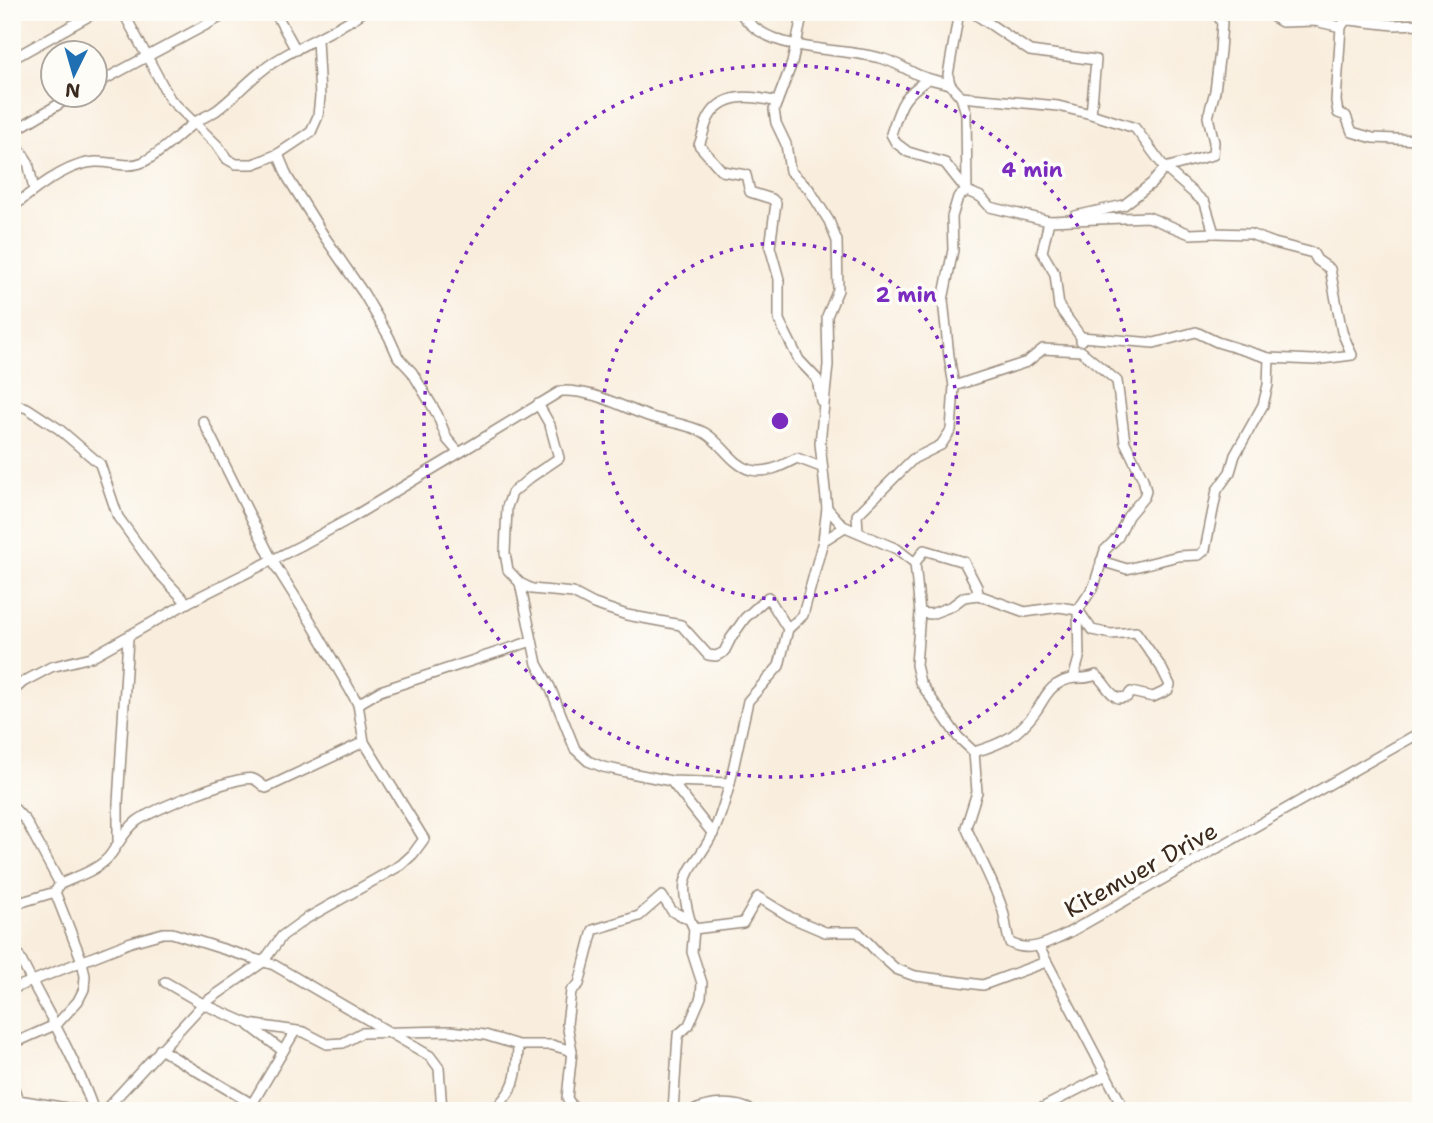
<svg xmlns="http://www.w3.org/2000/svg" width="1433" height="1123" font-family="'Shantell Sans',sans-serif">
	<rect width="100%" height="100%" fill="#fdfcf7"/>
	<filter id="ink" filterUnits="userSpaceOnUse"><feTurbulence type="fractalNoise" baseFrequency=".0143" numOctaves="2"/><feDisplacementMap in="SourceGraphic" scale="14" xChannelSelector="R" yChannelSelector="G"/><feConvolveMatrix kernelMatrix="1 2 1 2 8 2 1 2 1" color-interpolation-filters="sRGB"/></filter>
	<filter id="wash" filterUnits="userSpaceOnUse"><feTurbulence type="fractalNoise" baseFrequency=".00686" numOctaves="4" result="noise"/><feDisplacementMap in="SourceGraphic" scale="28" xChannelSelector="R" yChannelSelector="G"/><feGaussianBlur stdDeviation="1.57" result="paint"/><feColorMatrix in="noise" values="0 0 0 0 0 0 0 0 0 0 0 0 0 0 0 0 0 1.4 0 .05"/><feComposite in="paint" operator="in"/></filter>
	<g filter="url(#wash)">
		<rect width="100%" height="100%" fill="#f9eede"/>
	</g>
	<g filter="url(#ink)">
		<g fill="none" stroke-linecap="round" stroke-linejoin="round">
			<!-- street casing -->
			<g stroke="#9a8c7e" stroke-width="12">
				<g id="street">
					<polyline points="123,12 170,99 218,146 227,159 236,164 253,164 264,160 278,154 311,132 318,116 320,97 317,39"/>
					<polyline points="275,12 296,50"/>
					<path d="M740,12C768,55 836,46 880,58C893,61 902,67 914,73C925,79 938,81 950,84"/>
					<path d="M803,12L792,63L774,110L776,123L786,144L790,171L809,189L829,221L837,241L838,290L827,316L828,365L820,443L827,508L843,526L897,549L915,563L920,613L916,665L920,682L958,737L974,752L977,792L966,827C978,855 994,882 1003,911C1006,922 1006,932 1010,943C1031,954 1051,941 1070,932L1421,732"/>
					<polyline points="972,12 1030,51 1096,60 1091,114 1135,128 1165,168 1205,203 1214,233 1250,234 1274,243 1313,253 1317,260 1330,269 1342,332 1352,355 1314,360 1269,358 1217,342 1196,332 1154,343 1081,337"/>
					<polyline points="1265,12 1282,22 1315,21 1341,27"/>
					<polyline points="1349,12 1349,20 1345,21 1341,27 1336,101 1338,113 1346,116 1352,132 1373,138 1420,140 1421,142"/>
					<polyline points="1349,20 1394,25 1421,24"/>
					<polyline points="12,59 96,12"/>
					<path d="M928,79C902,97 901,104 891,134L896,143L908,152L945,163L967,191L981,197L990,207L1049,221L1148,217L1190,234L1214,233"/>
					<polyline points="94,85 230,12"/>
					<polyline points="961,97 1058,106 1091,114"/>
					<path d="M777,102C753,96 722,91 708,119C704,127 703,136 699,145L722,171L746,175L750,192L772,199L776,203L770,247L779,279V320L799,360L817,379L821,401"/>
					<polyline points="12,132 76,94"/>
					<polyline points="12,137 28,162 34,190"/>
					<path d="M278,154L288,178L324,236L364,294L389,337L398,357L412,372L437,414L447,439L459,453L561,391C594,390 619,406 648,416C666,422 689,424 705,433C722,443 732,465 751,470C768,474 783,465 797,458L821,467"/>
					<path d="M12,208C33,190 68,163 95,162C112,161 127,169 143,162C160,154 175,138 190,126C198,119 208,116 217,110C237,95 253,75 274,62C303,43 335,32 363,12"/>
					<polyline points="1075,216 1124,205 1152,183 1165,168 1213,155 1214,142 1208,117 1215,91 1220,51 1222,23 1216,12"/>
					<polyline points="1049,221 1042,252 1055,274 1059,307 1081,337 1081,341"/>
					<polyline points="954,386 1027,362 1043,349 1081,351 1117,381 1125,442 1143,479 1146,491 1144,497 1128,516 1118,537 1105,550 1094,586 1078,610 1079,658 1074,676"/>
					<polyline points="12,404 27,408 59,429 100,464 118,517 157,571 187,603"/>
					<polyline points="203,421 272,560 311,622 358,704 380,691 532,641"/>
					<polyline points="858,532 857,515 913,459 941,445 951,430 954,386 949,356 943,300 953,250 952,217 958,197 967,191 966,113 961,97 950,84 948,75 959,12"/>
					<polyline points="823,541 827,508"/>
					<polyline points="1101,561 1127,569 1178,556 1199,555 1205,550 1217,490 1230,472 1235,455 1263,405 1268,385 1269,358"/>
					<polyline points="915,563 924,550 964,562 977,587 978,595"/>
					<polyline points="520,583 532,589 573,593 594,604 627,615 681,625 708,655 716,656 724,652 731,638 745,618 768,597 788,629 779,666 748,701 730,783 671,781 631,773 603,767 588,761 575,749 550,687 537,664 520,583 508,570 505,553 507,507 512,493 531,477 559,458 550,425 538,404"/>
					<path d="M920,613L931,614L952,606L964,597L978,595L1025,612L1059,607L1078,610L1092,630L1111,634L1136,632L1161,667L1170,685L1168,690L1153,697L1131,692L1127,697L1118,698C1107,692 1106,683 1096,675C1081,682 1074,673 1056,685C1047,690 1042,703 1036,711C1018,736 1002,744 974,752"/>
					<polyline points="788,629 803,615 823,541 845,527"/>
					<polyline points="12,692 23,682 51,667 91,657 187,603 300,546 351,518 459,453"/>
					<polyline points="671,781 713,834"/>
					<polyline points="12,806 26,821 60,884 55,892 82,961 85,976 84,989 78,1001 57,1024 12,1044"/>
					<polyline points="118,840 118,803 128,638"/>
					<path d="M60,884C76,877 101,869 111,854C119,843 125,830 137,821C152,810 239,774 253,779C257,780 263,786 266,788L364,742"/>
					<polyline points="12,905 55,892"/>
					<path d="M690,920C676,870 691,875 712,835C720,820 725,800 730,783"/>
					<path d="M12,942C39,999 73,1051 94,1111"/>
					<polyline points="1039,947 1125,1111"/>
					<polyline points="165,982 203,1004 249,1024 304,1032 327,1044 343,1043 361,1033 450,1031 485,1035 518,1045 552,1045 572,1051 567,1098 575,1111"/>
					<polyline points="12,989 131,942 163,933 172,933 274,965 430,1056 439,1068 442,1111"/>
					<polyline points="250,1026 283,1051"/>
					<polyline points="160,1049 252,1104 295,1031"/>
					<polyline points="572,1051 567,1024 571,991 579,984 593,930 639,916 662,896 672,911 690,920 694,929 743,923 758,897 792,918 825,932 858,932 879,954 896,969 915,976 983,985 1046,962"/>
					<polyline points="12,1083 18,1100"/>
					<polyline points="12,1099 85,1111"/>
					<polyline points="104,1111 203,1004 263,962 282,936 304,920 401,865 413,854 424,839 364,742 358,704"/>
					<path d="M493,1111C517,1087 517,1078 518,1045"/>
					<polyline points="673,1111 678,1035 689,1025 701,997 702,983 692,952 694,929"/>
					<path d="M693,1111C710,1103 736,1101 752,1111"/>
					<polyline points="1036,1111 1106,1075"/>
				</g>
			</g>
			<!-- street -->
			<use href="#street" stroke="#fff" stroke-width="9"/>
		</g>
	</g>
	<!-- distance rings -->
	<g fill="none" stroke="#7b2cbf" stroke-width="3.5" stroke-dasharray="3.5 7">
		<circle cx="780" cy="421" r="178"/>
		<circle cx="780" cy="421" r="356"/>
	</g>
	<g text-anchor="middle" stroke-width="7" stroke-linejoin="round" paint-order="stroke">
		<!-- street labels -->
		<g font-size="24" fill="#3b2a1e" stroke="#fdfcf7">
			<text transform="translate(1141 870) rotate(-29)" y="8">Kitemuer Drive</text>
		</g>
	</g>
	<circle cx="780" cy="421" r="10" fill="#7b2cbf" stroke="#fdfcf7" stroke-width="3.5"/>
	<g font-size="21" text-anchor="middle" font-weight="bold" fill="#7b2cbf" stroke="#fdfcf7" stroke-width="7" stroke-linejoin="round" paint-order="stroke">
		<text x="1032" y="177">4 min</text>
		<text x="906" y="302">2 min</text>
	</g>
	<!-- margin -->
	<rect width="1433" height="1123" fill="none" stroke="#fdfcf7" stroke-width="42"/>
	<!-- north arrow -->
	<g transform="translate(74 74) rotate(185)"><circle r="33" fill="#fdfcf7" stroke="#afa8a0" stroke-width="2"/>
	<path d="M0-5L12 26L0 18L-12 26Z" fill="#1f6fb2"/>
	<text y="-10" font-size="19" font-weight="bold" text-anchor="middle" fill="#3b2a1e">N</text>
	</g>
</svg>
